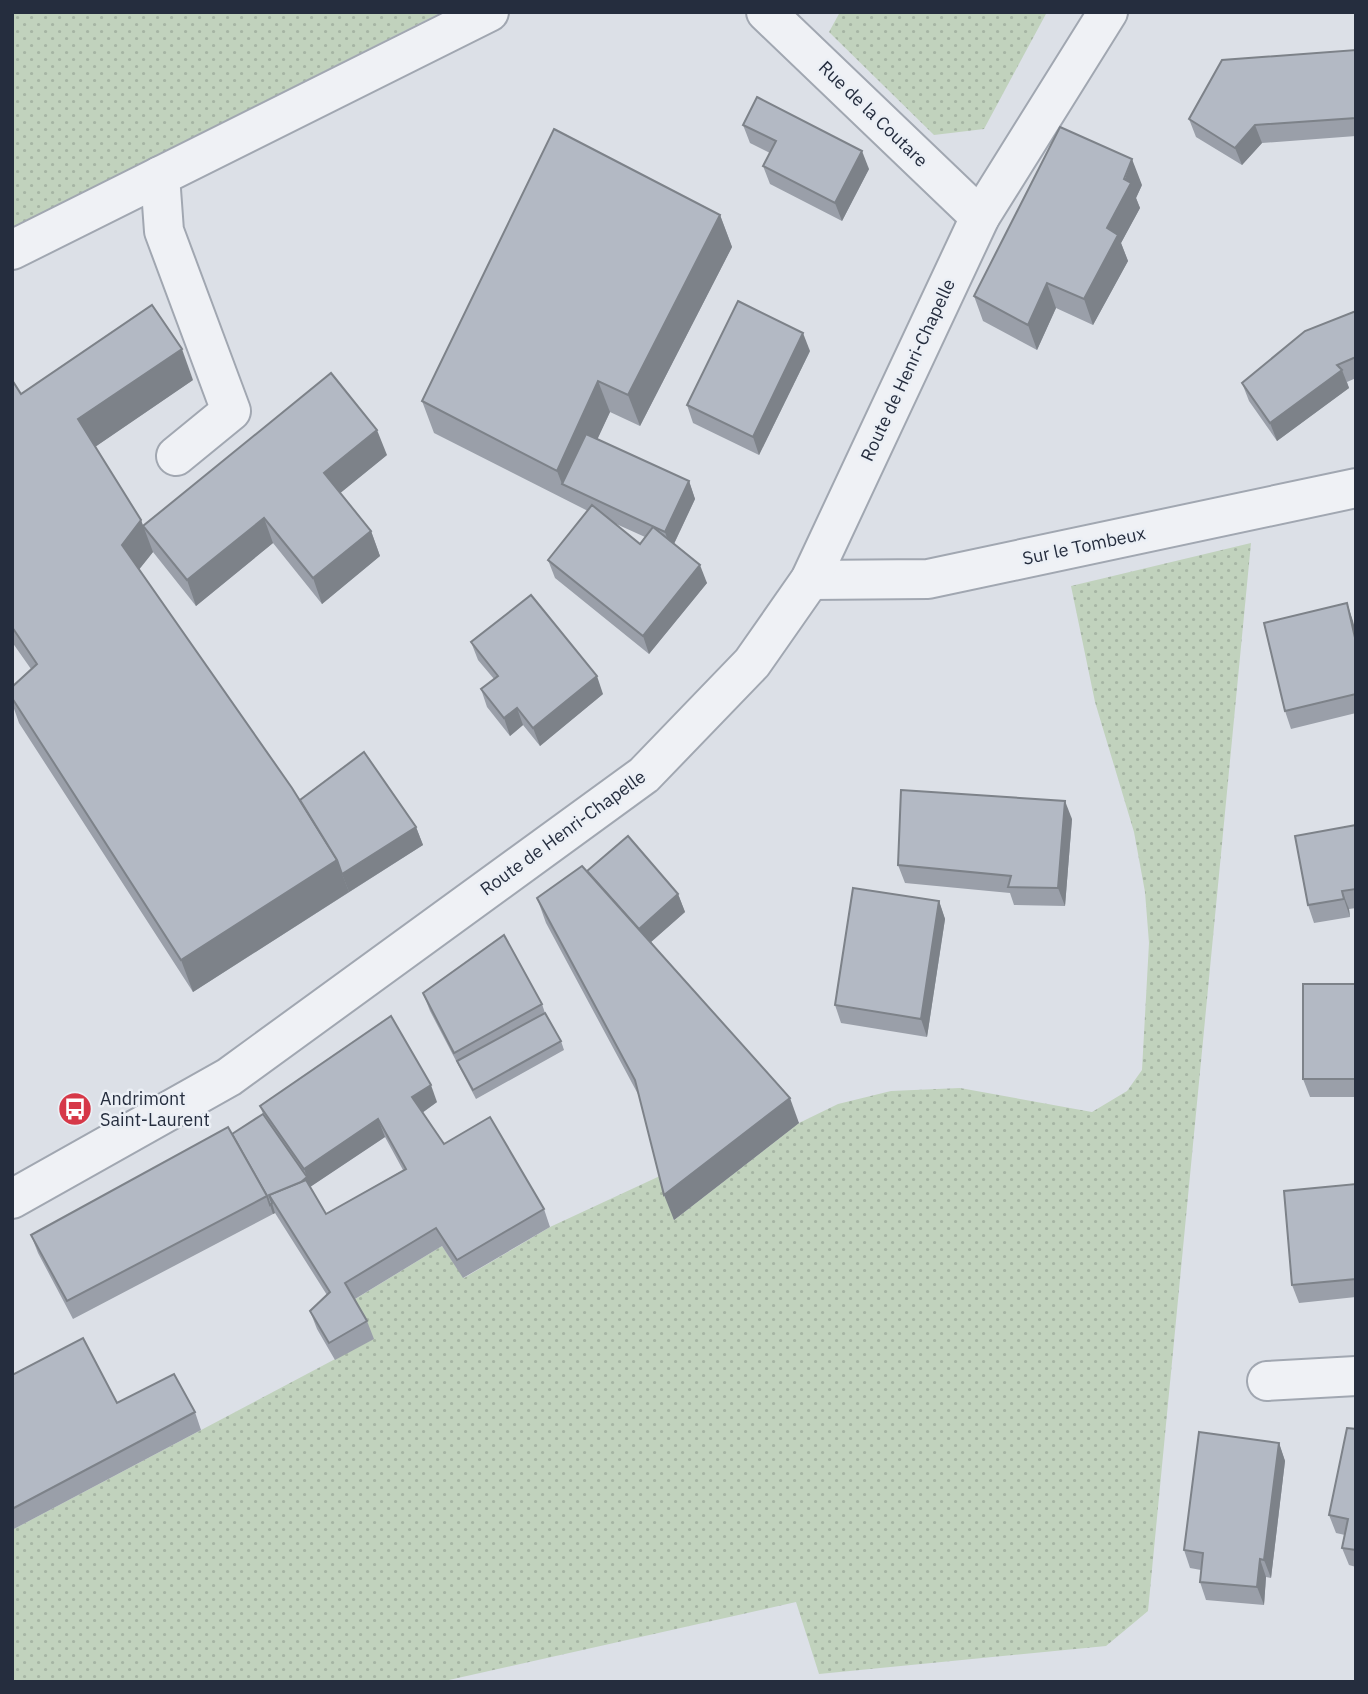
<svg xmlns="http://www.w3.org/2000/svg" width="1368" height="1694" font-family="'IBM Plex Sans',sans-serif">
	<defs>
		<pattern id="grass-dots" width="8" height="8" patternUnits="userSpaceOnUse" patternTransform="scale(1.75)"><rect width="8" height="8" fill="#c1d2bd"/><path d="M2 2h.1M6 6h.1" fill="none" stroke="#a6b5a4" stroke-width="1.8" stroke-linecap="round"/></pattern>
	</defs>
	<rect width="100%" height="100%" fill="#dce0e7"/>
	<!-- grass -->
	<g fill="url(#grass-dots)">
		<polygon points="12,12 442,12 12,228"/>
		<polygon points="840,12 1047,12 984,129 934,135 829,32"/>
		<polygon points="1251,543 1148,1611 1106,1646 819,1674 796,1602 440,1682 12,1682 12,1530 373,1339 352,1301 442,1246 464,1278 550,1227 662,1175 674,1220 799,1123 838,1104 891,1091 960,1088 1092,1112 1127,1091 1142,1070 1149,943 1145,892 1134,832 1095,702 1071,586"/>
	</g>
	<g fill="none" stroke-linecap="round" stroke-linejoin="round">
		<!-- minor casing -->
		<g stroke="#a1a7b1" stroke-width="42">
			<g id="minor">
				<polyline points="766,12 980,217"/>
				<polyline points="160,176 164,231 231,411 176,456"/>
				<polyline points="12,250 489,12"/>
				<polyline points="810,580 928,579 1356,488"/>
				<polyline points="12,1199 229,1077 644,775 752,663 810,580 980,217 1108,12"/>
				<polyline points="1267,1381 1356,1376"/>
			</g>
		</g>
		<!-- minor -->
		<use href="#minor" stroke="#eff1f5" stroke-width="38"/>
	</g>
	<!-- wall -->
	<g fill="#9a9fa9" fill-rule="evenodd">
		<polygon points="1356,50 1356,136 1262,143 1242,165 1196,137 1189,119"/>
		<polygon points="743,125 869,169 842,221 770,184 763,166 770,153 750,143"/>
		<polygon points="1142,185 1136,198 1140,208 1121,243 1128,261 1093,325 1056,308 1037,350 983,321 974,296"/>
		<path d="M720,215L732,247L640,426L610,412L597,439L689,481L695,499L674,544L707,583L649,654L555,578L548,560L588,511L434,433L422,401ZM614,523L645,537L640,544Z"/>
		<polygon points="1356,311 1356,378 1347,382 1349,388 1277,441 1249,401 1242,383"/>
		<polygon points="810,351 759,455 693,423 687,405"/>
		<polygon points="12,380 21,394 193,380 95,447 141,520 143,526 387,455 340,493 371,531 380,556 322,604 273,543 196,606 153,552 139,569 300,800 416,827 423,845 193,992 19,723 12,703 12,687 31,669 12,642"/>
		<polygon points="1347,603 1356,633 1356,713 1291,729 1285,711"/>
		<polygon points="471,642 603,694 540,746 523,725 510,736 487,707 481,689 494,679 478,660"/>
		<polygon points="1072,819 1065,906 1014,905 1010,893 905,883 898,865"/>
		<polygon points="1356,825 1356,908 1349,909 1350,917 1314,923 1308,905"/>
		<polygon points="678,894 685,912 651,942 799,1123 674,1220 639,1096 546,923 537,898"/>
		<polygon points="939,901 945,919 927,1037 841,1023 835,1005"/>
		<polygon points="1356,984 1356,1097 1310,1097 1303,1079"/>
		<polygon points="423,993 542,1004 545,1013 561,1041 564,1050 476,1099 430,1011"/>
		<path d="M437,1102L422,1113L444,1144L544,1209L550,1227L463,1278L442,1246L355,1299L367,1321L374,1339L335,1360L317,1329L310,1311L327,1295L275,1213L73,1319L38,1253L31,1235L232,1134L263,1114L260,1106ZM385,1137L403,1170L326,1214L310,1187Z"/>
		<polygon points="1356,1184 1356,1297 1299,1303 1292,1285"/>
		<polygon points="12,1375 117,1403 195,1412 201,1430 12,1530"/>
		<polygon points="1356,1429 1356,1567 1349,1565 1342,1548 1345,1535 1336,1533 1329,1515"/>
		<polygon points="1279,1443 1285,1461 1271,1578 1266,1577 1264,1605 1206,1600 1200,1582 1201,1570 1190,1568 1184,1550"/>
	</g>
	<!-- shaded-wall -->
	<g fill="#7d8289">
		<polygon points="1255,125 1262,143 1242,165 1235,148"/>
		<polygon points="862,151 869,169 842,221 835,203"/>
		<polygon points="1132,159 1142,185 1136,198 1140,208 1121,243 1128,261 1093,325 1084,299 1107,228"/>
		<polygon points="720,215 732,247 640,426 628,395"/>
		<polygon points="1047,283 1056,308 1037,350 1028,325"/>
		<polygon points="803,333 810,351 759,455 753,437"/>
		<polygon points="182,349 193,380 89,451 78,419"/>
		<polygon points="1342,370 1349,388 1277,441 1270,423"/>
		<polygon points="598,381 610,412 574,490 562,484 557,471"/>
		<polygon points="377,430 387,455 333,499 324,473"/>
		<polygon points="689,481 695,499 671,550 665,532"/>
		<polygon points="264,518 273,543 196,606 187,580"/>
		<polygon points="141,520 153,552 134,576 122,545"/>
		<polygon points="371,531 380,556 322,604 313,578"/>
		<polygon points="700,565 707,583 649,654 643,636"/>
		<polygon points="1347,603 1353,621 1356,633 1356,642"/>
		<polygon points="597,676 603,694 540,746 533,728"/>
		<polygon points="517,708 523,725 510,736 504,718"/>
		<polygon points="1065,801 1072,819 1065,906 1058,888"/>
		<polygon points="416,827 423,845 349,892 342,874"/>
		<polygon points="337,860 349,892 193,992 181,960"/>
		<polygon points="1342,891 1349,909 1350,917 1344,899"/>
		<polygon points="678,894 685,912 643,949 636,931"/>
		<polygon points="939,901 945,919 927,1037 921,1019"/>
		<polygon points="431,1085 437,1102 419,1115 412,1097"/>
		<polygon points="790,1098 799,1123 674,1220 664,1195"/>
		<polygon points="378,1119 385,1137 310,1187 273,1202 307,1177 304,1169"/>
		<polygon points="272,1203 275,1213 273,1214 270,1205"/>
		<polygon points="1279,1443 1285,1461 1271,1578 1264,1560"/>
		<polygon points="1260,1559 1266,1577 1264,1605 1257,1587"/>
	</g>
	<!-- building -->
	<g fill="#b3b9c4" stroke="#7d8289" stroke-width="2">
		<polygon points="1356,50 1356,118 1255,125 1235,148 1189,119 1222,60"/>
		<polygon points="757,97 862,151 835,203 763,166 776,141 743,125"/>
		<polygon points="1060,127 1132,159 1124,179 1131,183 1107,228 1118,235 1084,299 1047,283 1028,325 974,296"/>
		<polygon points="554,129 720,215 628,395 598,381 557,471 422,401"/>
		<polygon points="738,301 803,333 753,437 687,405"/>
		<polygon points="152,305 182,349 78,419 141,520 122,545 292,788 337,860 181,960 12,698 12,687 37,664 12,627 12,380 21,394"/>
		<polygon points="1356,311 1356,357 1337,365 1342,370 1270,423 1242,383 1305,331"/>
		<polygon points="331,373 377,430 324,473 371,531 313,578 264,518 187,580 143,526"/>
		<polygon points="586,434 689,481 665,532 562,484"/>
		<polygon points="592,505 640,544 653,527 700,565 643,636 548,560"/>
		<polygon points="531,595 597,676 533,728 517,708 504,718 481,689 498,676 471,642"/>
		<polygon points="1347,603 1356,642 1356,694 1285,711 1264,623"/>
		<polygon points="364,752 416,827 342,874 337,860 300,800"/>
		<polygon points="901,790 1065,801 1058,888 1008,887 1011,876 898,865"/>
		<polygon points="1356,825 1356,889 1342,891 1344,899 1308,905 1295,836"/>
		<polygon points="628,836 678,894 639,929 587,871"/>
		<polygon points="582,866 790,1098 664,1195 635,1080 537,898"/>
		<polygon points="853,888 939,901 921,1019 835,1005"/>
		<polygon points="504,935 542,1004 454,1053 423,993"/>
		<rect x="1303" y="984" width="53" height="95"/>
		<polygon points="545,1013 561,1041 473,1090 457,1061"/>
		<polygon points="391,1016 431,1085 412,1097 444,1144 490,1117 544,1209 457,1260 436,1228 345,1283 367,1321 329,1343 310,1311 330,1292 269,1195 306,1180 326,1214 406,1169 378,1119 304,1169 260,1106"/>
		<polygon points="263,1114 307,1177 301,1182 269,1195 272,1203 270,1205 267,1196 232,1134"/>
		<polygon points="228,1127 267,1196 67,1301 31,1235"/>
		<polygon points="1356,1184 1356,1279 1292,1285 1284,1191"/>
		<polygon points="83,1338 117,1403 174,1374 195,1412 12,1509 12,1375"/>
		<polygon points="1347,1428 1356,1429 1356,1550 1342,1548 1348,1519 1329,1515"/>
		<polygon points="1199,1432 1279,1443 1264,1560 1260,1559 1257,1587 1200,1582 1203,1553 1184,1550"/>
	</g>
	<!-- icons -->
	<defs>
		<g id="bus-disc" transform="scale(1.75)"><circle r="9.5" fill="#d63848" stroke="#ebeff5"/><path d="M-5-6H5V4H4V6H2V4H-2V6H-4V4H-5ZM-3.5-4V0h7V-4ZM-3.5 1.2v1.5H-2V1.2ZM2 1.2v1.5H3.5V1.2Z" fill="#fff"/></g>
	</defs>
	<g fill-rule="evenodd">
		<use href="#bus-disc" x="75" y="1109"/>
	</g>
	<g text-anchor="middle" stroke-width="5" stroke-linejoin="round" paint-order="stroke">
		<!-- street labels -->
		<g font-size="18" fill="#252d3e" stroke="#ebeff5">
			<text transform="translate(873 114) rotate(44)" y="6">Rue de la Coutare</text>
			<text transform="translate(908 370) rotate(-65)" y="6">Route de Henri-Chapelle</text>
			<text transform="translate(1084 546) rotate(-12)" y="6">Sur le Tombeux</text>
			<text transform="translate(563 833) rotate(-36)" y="6">Route de Henri-Chapelle</text>
		</g>
		<!-- poi labels -->
		<g font-size="18" fill="#252d3e" stroke="#ebeff5" text-anchor="start">
			<text x="100" y="1105">Andrimont<tspan x="100" dy="21">Saint-Laurent</tspan></text>
		</g>
	</g>
	<!-- border -->
	<rect width="1368" height="1694" fill="none" stroke="#252d3e" stroke-width="28"/>
</svg>
